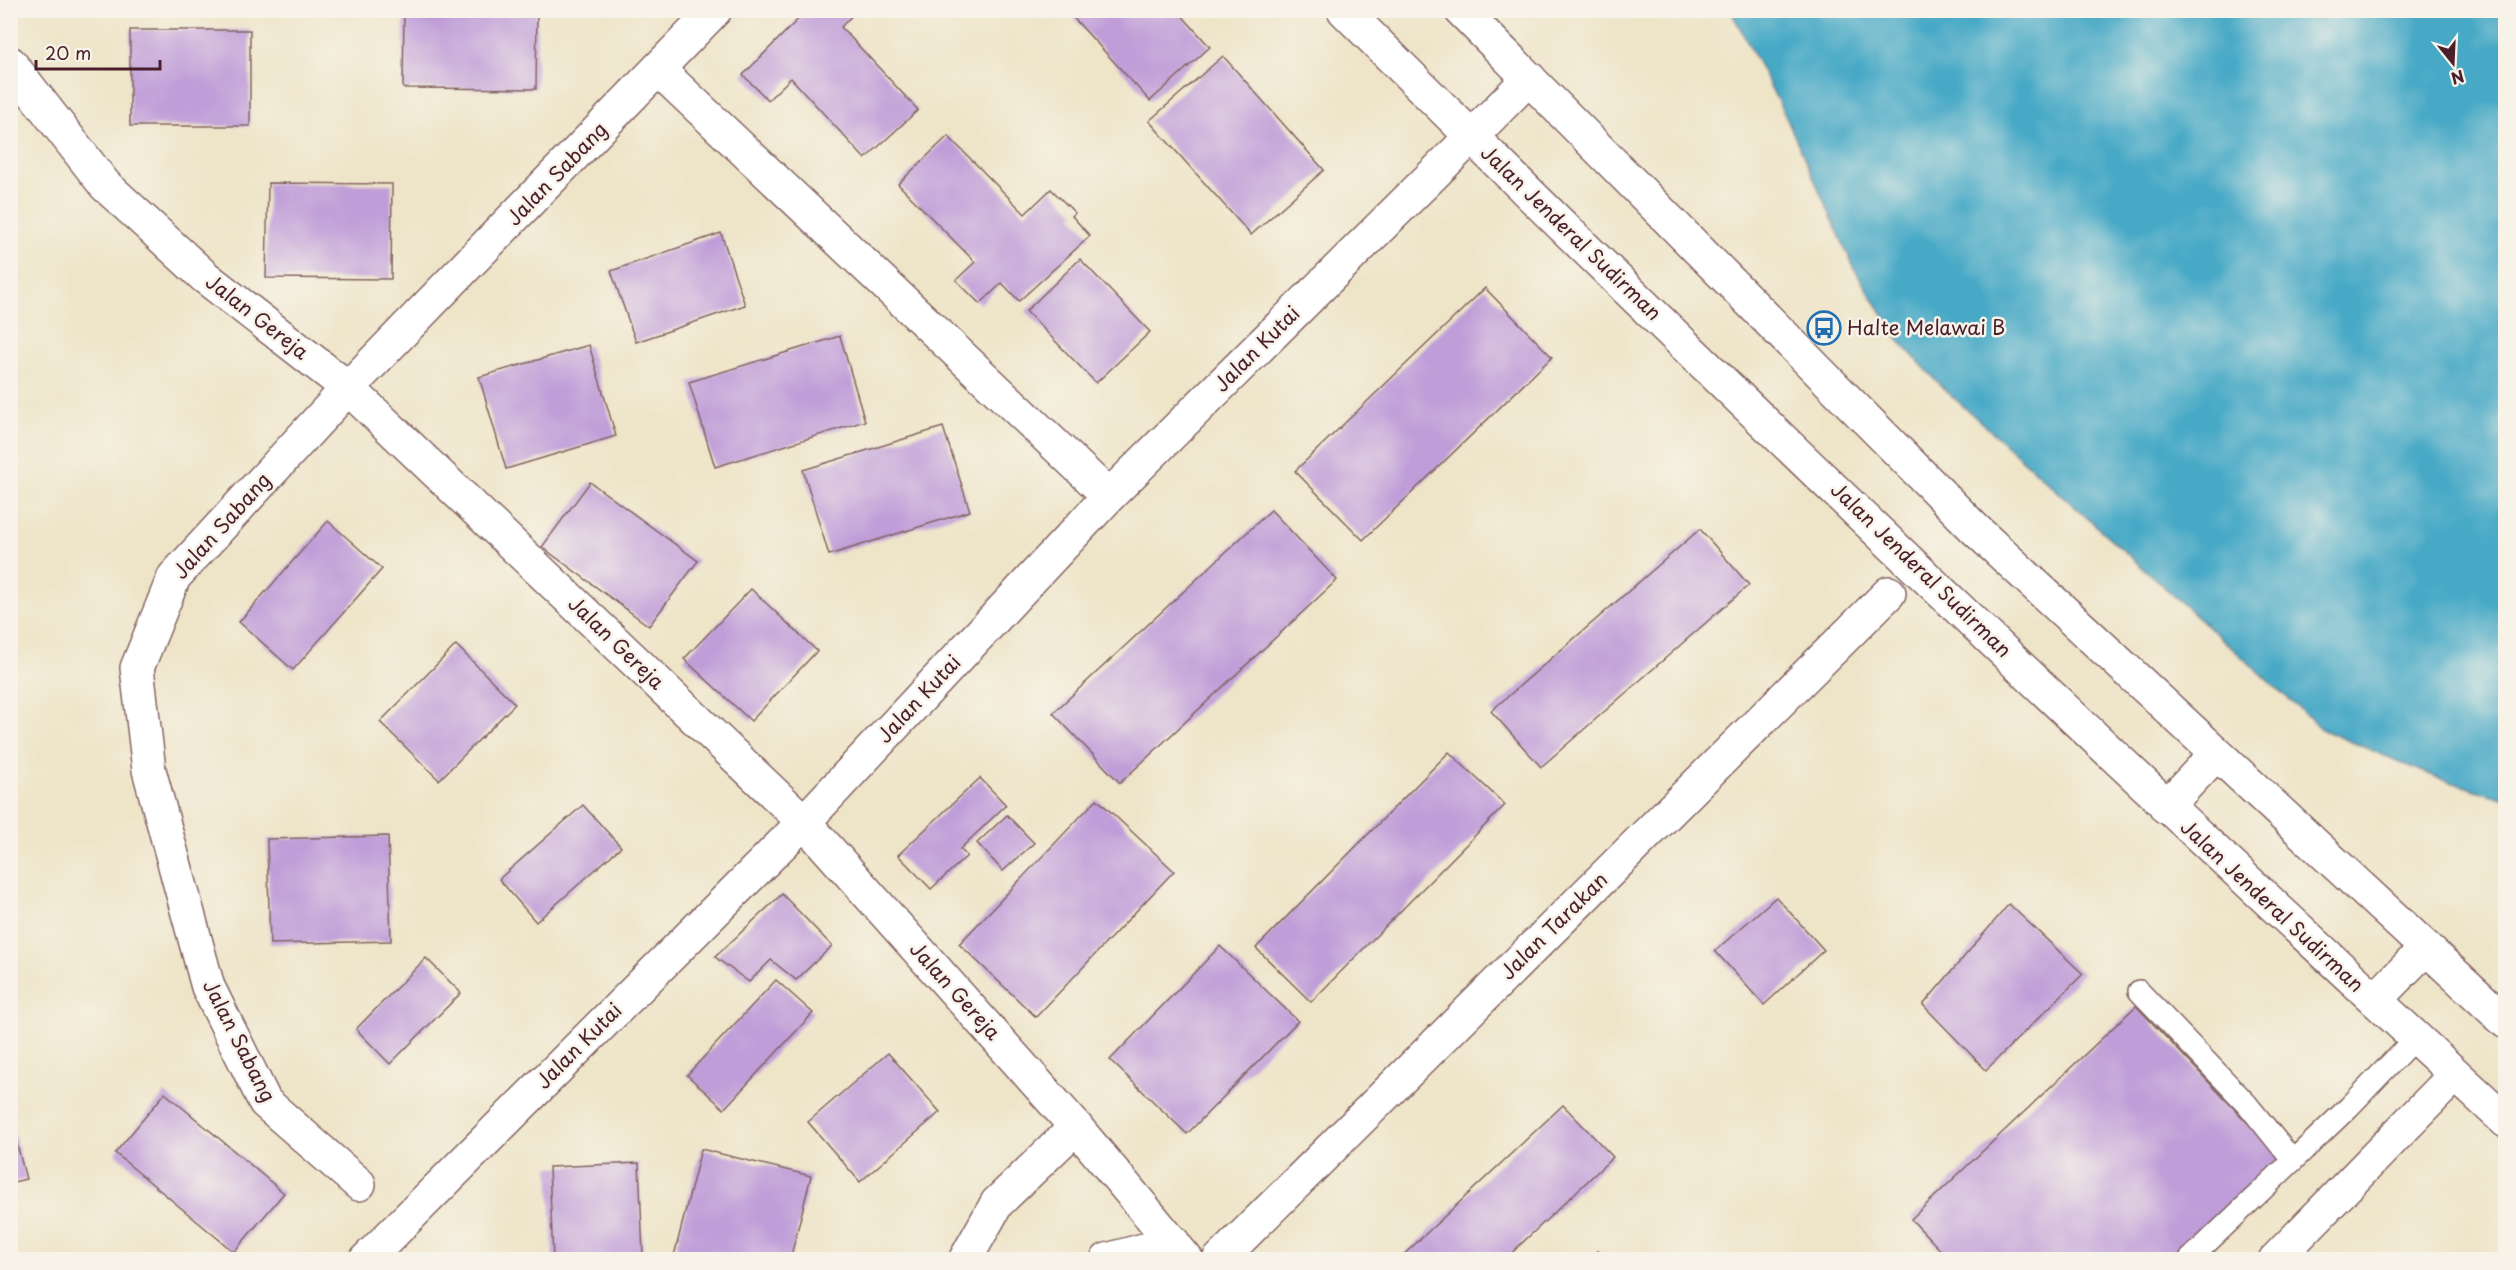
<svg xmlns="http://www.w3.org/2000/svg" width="2516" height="1270" font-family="'Playpen Sans',sans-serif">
	<rect width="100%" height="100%" fill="#f7f3e8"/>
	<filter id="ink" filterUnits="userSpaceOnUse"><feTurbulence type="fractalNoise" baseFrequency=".0167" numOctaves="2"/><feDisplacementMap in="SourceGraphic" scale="12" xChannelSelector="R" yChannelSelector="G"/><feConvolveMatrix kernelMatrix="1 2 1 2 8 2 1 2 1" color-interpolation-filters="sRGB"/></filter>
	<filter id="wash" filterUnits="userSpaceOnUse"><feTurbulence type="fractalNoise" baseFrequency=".008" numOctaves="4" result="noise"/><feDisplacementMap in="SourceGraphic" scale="24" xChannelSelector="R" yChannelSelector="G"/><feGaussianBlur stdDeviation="1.35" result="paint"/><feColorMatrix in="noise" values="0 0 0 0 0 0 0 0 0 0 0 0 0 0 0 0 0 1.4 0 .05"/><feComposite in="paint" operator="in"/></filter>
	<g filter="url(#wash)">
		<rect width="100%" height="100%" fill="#eee4c8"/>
		<!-- water -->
		<polygon fill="#47a9c6" stroke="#486478" stroke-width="1.5" points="1731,11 2505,11 2505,799 2438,778 2323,730 1944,389 1901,343 1856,272 1785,115"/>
		<g id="blocks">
			<!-- building -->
			<g fill="#bf9dd8">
				<polygon points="404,10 537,10 536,89 403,88"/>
				<polygon points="807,10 857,10 841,27 918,110 865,159 791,78 768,100 743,75"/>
				<polygon points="1075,10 1177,10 1210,47 1150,101 1070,14"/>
				<rect x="130" y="30" width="120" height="96"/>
				<polygon points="1223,56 1324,170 1251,235 1149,121"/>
				<polygon points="948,136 1025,214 1051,189 1075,213 1072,216 1090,236 1019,301 1002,283 980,304 956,280 975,262 898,184"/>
				<polygon points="268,183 392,184 391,279 266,278"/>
				<polygon points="721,233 745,305 636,342 611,271"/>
				<polygon points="1080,259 1150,332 1096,383 1026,311"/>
				<polygon points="1485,288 1552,357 1363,540 1295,471"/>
				<polygon points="840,336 865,421 715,467 689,382"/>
				<polygon points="589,345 616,436 506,469 479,377"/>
				<polygon points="943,427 970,511 829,555 803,470"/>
				<polygon points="590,482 698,561 649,626 542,547"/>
				<polygon points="1271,510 1337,580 1120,783 1053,713"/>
				<polygon points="328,521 382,569 293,670 239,622"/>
				<polygon points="1700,529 1749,585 1541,767 1491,711"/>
				<polygon points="751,589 817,651 751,721 684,659"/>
				<polygon points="456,645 515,704 439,780 380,722"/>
				<polygon points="1449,752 1505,805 1311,1002 1256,948"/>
				<polygon points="980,778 1006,805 960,849 967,856 931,889 898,855"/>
				<polygon points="1097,799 1174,871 1036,1017 959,944"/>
				<polygon points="583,805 621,847 536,922 499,879"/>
				<polygon points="1007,815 1034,843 1003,871 977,843"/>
				<polygon points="388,836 391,941 270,944 267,839"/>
				<polygon points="782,894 832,946 796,980 771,960 749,982 715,957"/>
				<polygon points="1776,897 1824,950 1764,1005 1715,951"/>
				<polygon points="2009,904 2083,974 1986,1070 1923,1005"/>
				<polygon points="1220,946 1298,1021 1187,1134 1110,1060"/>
				<polygon points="426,958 461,993 390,1064 356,1029"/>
				<polygon points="776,980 813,1013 724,1109 687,1075"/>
				<polygon points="2136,1006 2286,1163 2183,1260 1950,1260 1911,1219"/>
				<polygon points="888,1053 940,1112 860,1182 808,1122"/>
				<polygon points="165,1093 284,1193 234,1252 115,1153"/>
				<polygon points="1563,1105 1613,1157 1504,1260 1398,1260"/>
				<polygon points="10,1117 26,1179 10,1183"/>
				<polygon points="701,1149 811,1176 790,1260 673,1260"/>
				<polygon points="639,1163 643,1255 553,1258 549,1167"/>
				<polygon points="1598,1251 1607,1260 1591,1260"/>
			</g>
		</g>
	</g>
	<g filter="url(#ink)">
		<use href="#blocks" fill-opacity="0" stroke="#836462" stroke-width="1.5"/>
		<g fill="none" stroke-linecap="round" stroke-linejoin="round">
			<!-- service casing -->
			<g stroke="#836462" stroke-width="24">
				<g id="service">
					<polyline points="2139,991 2247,1104 2293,1161"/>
					<polyline points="2189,1260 2349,1107 2415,1038"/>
				</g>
			</g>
			<!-- minor casing -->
			<g stroke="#836462" stroke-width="36">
				<g id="minor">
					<polyline points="10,63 105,185 205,277 348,388 804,822 1076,1127 1187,1260"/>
					<polyline points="658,69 1109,496"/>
					<polyline points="359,1184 265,1102 208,987 149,770 137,668 174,577 348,388 715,10"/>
					<polyline points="965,1260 997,1203 1076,1127"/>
					<polyline points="1107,1260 1173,1242"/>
					<polyline points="1219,1260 1889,593"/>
					<polyline points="2275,1260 2455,1075"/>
				</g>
			</g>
			<!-- tertiary casing -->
			<g stroke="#836462" stroke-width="36">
				<polyline id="tertiary" points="366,1260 804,822 1109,496 1471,137"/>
			</g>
			<!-- trunk casing -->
			<g stroke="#836462" stroke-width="36">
				<g id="trunk">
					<path d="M1344,10C1724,389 2112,758 2506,1121"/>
					<polyline points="1461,10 1975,529 2506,1022"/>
					<polyline points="1471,137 1529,78"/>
					<polyline points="2166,807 2215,755"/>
					<polyline points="2375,1000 2426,948"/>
				</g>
			</g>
			<!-- service -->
			<use href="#service" stroke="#fff" stroke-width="21"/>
			<!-- minor -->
			<use href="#minor" stroke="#fff" stroke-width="33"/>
			<!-- tertiary -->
			<use href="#tertiary" stroke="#fff" stroke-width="33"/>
			<!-- trunk -->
			<use href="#trunk" stroke="#fff" stroke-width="33"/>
		</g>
	</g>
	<!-- icons -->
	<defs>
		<g id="bus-ring" transform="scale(1.725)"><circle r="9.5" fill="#f7f3e8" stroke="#1f6fb2" stroke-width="1.5"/><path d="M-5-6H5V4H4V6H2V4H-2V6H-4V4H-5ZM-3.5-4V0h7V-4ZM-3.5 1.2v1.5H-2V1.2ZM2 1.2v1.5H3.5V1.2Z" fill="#1f6fb2"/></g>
	</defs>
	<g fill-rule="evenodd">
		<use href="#bus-ring" x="1824" y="328"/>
	</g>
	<g text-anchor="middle" stroke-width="5" stroke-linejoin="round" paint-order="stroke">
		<!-- street labels -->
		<g font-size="20" fill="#4a1f2b" stroke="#f7f3e8">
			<text transform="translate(557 174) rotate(-46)" y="7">Jalan Sabang</text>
			<text transform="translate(1571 233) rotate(44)" y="7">Jalan Jenderal Sudirman</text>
			<text transform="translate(257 317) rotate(38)" y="7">Jalan Gereja</text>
			<text transform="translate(1257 349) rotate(-45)" y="7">Jalan Kutai</text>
			<text transform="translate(222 526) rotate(-48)" y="7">Jalan Sabang</text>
			<text transform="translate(1921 570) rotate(44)" y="7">Jalan Jenderal Sudirman</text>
			<text transform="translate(616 643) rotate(44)" y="7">Jalan Gereja</text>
			<text transform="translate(919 699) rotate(-47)" y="7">Jalan Kutai</text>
			<text transform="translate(2272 906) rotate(43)" y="7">Jalan Jenderal Sudirman</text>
			<text transform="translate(1554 926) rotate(-45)" y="7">Jalan Tarakan</text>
			<text transform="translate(955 991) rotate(48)" y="7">Jalan Gereja</text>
			<text transform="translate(239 1041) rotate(63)" y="7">Jalan Sabang</text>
			<text transform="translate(579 1046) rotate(-45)" y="7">Jalan Kutai</text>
		</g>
		<!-- poi labels -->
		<g font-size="20" fill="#4a1f2b" stroke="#f7f3e8" text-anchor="start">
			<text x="1847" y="335">Halte Melawai B</text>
		</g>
	</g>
	<!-- margin -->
	<rect width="2516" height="1270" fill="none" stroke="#f7f3e8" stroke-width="36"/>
	<!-- north arrow -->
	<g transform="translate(2453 63) rotate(162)" stroke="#f7f3e8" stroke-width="4.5" paint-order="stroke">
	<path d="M0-4.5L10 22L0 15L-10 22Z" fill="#4a1f2b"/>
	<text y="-9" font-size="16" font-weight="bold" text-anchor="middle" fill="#4a1f2b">N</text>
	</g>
	<!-- scale -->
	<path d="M36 60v9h124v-9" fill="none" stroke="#4a1f2b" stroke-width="3"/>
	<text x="45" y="60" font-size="18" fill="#4a1f2b" stroke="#f7f3e8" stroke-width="4.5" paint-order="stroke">20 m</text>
</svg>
